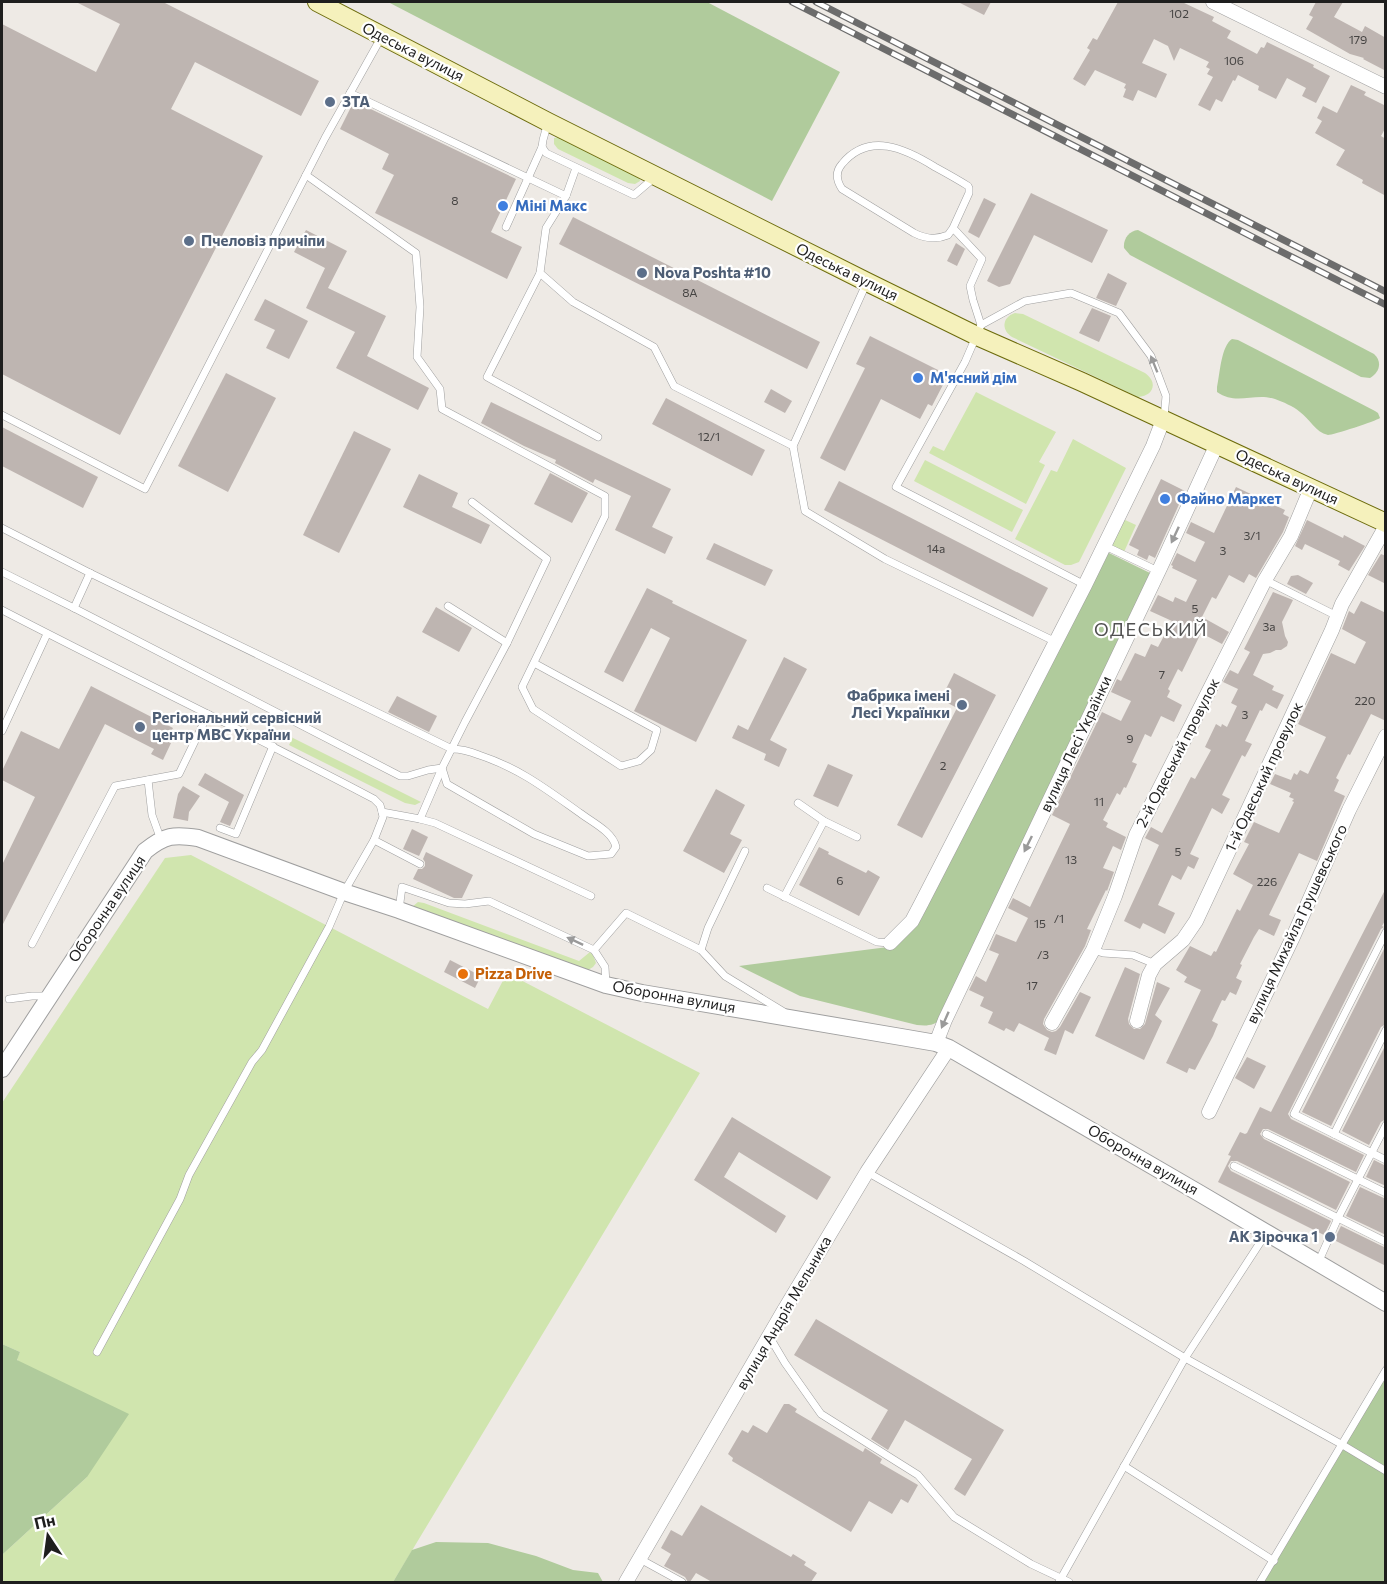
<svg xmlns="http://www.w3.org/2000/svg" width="1387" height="1584" font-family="Commissioner,sans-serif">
	<rect width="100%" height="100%" fill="#eeeae5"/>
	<!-- grass -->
	<g fill="#d0e5ae">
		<polygon points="559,137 639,177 640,181 635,184 628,183 558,149 554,144 554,138"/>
		<path d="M1015,313L1023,314L1145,373C1158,382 1154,396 1138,397L1012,337C1001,330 1002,317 1015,313Z"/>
		<polygon points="976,392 1056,432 1039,462 1045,465 1026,504 929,453 933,446 944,451"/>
		<polygon points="1073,439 1126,468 1079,562 1071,565 1065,565 1015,539 1051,470 1057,472"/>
		<polygon points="925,460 1023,510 1012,532 914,481"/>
		<polygon points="1123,519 1136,525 1124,552 1110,545"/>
		<polygon points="293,737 293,738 421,802 415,805 405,803 289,745"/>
		<polygon points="191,855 488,1009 507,973 700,1073 393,1582 2,1582 3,1554 87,1477 17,1359 20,1352 2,1344 2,1103 165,858"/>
		<polygon points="418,902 424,903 579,961 590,952 593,955 596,963 593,967 588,970 412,907"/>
	</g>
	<!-- forest -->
	<g fill="#b0cb9c">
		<polygon points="388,2 707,2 840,72 772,201"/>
		<path d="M1138,230L1374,354C1383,362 1379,373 1370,378L1361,377L1130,255L1124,248C1123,239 1129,231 1138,230Z"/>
		<path d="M1232,339L1238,340L1375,411L1378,413L1380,418C1376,421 1333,435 1328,435C1315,432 1310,419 1300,412C1293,406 1283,402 1275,399C1254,392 1237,406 1217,392V387C1220,374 1221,346 1232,339Z"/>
		<path d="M1107,552L1152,574L942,1018C934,1026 927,1026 917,1025L800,996L739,966L888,947L907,936L915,928Z"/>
		<polygon points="2,1344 20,1352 17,1360 129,1414 87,1477 3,1554 2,1567"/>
		<polygon points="1385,1370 1385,1582 1259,1582"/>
		<polygon points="436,1542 488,1543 536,1556 573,1570 598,1573 603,1582 393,1582 412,1550"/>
	</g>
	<!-- building -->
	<g fill="#beb5b1">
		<polygon points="76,2 163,2 319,81 301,116 195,62 171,109 263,156 120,435 2,374 2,24 96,72 120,24"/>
		<polygon points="958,2 991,2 984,15"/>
		<polygon points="1118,2 1182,2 1214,17 1212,21 1231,31 1227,38 1257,54 1261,47 1264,48 1267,42 1314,65 1313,67 1330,76 1316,103 1302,96 1306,88 1287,78 1276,99 1258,90 1259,86 1238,75 1235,81 1233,80 1222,102 1216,99 1210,111 1198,105 1213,77 1207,74 1210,69 1206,67 1209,62 1180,48 1174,61 1168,46 1154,39 1142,63 1167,74 1156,98 1138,90 1133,101 1123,97 1126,89 1124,88 1126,84 1095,70 1085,86 1073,79 1090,50 1087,48 1093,38 1097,40"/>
		<polygon points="1316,2 1343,2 1334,17 1362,32 1365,26 1386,38 1386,71 1363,59 1364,58 1350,54 1306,29 1313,17 1309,15"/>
		<polygon points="1351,85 1366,92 1364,95 1386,106 1386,127 1381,136 1386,139 1386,196 1362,183 1363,180 1336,165 1345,150 1315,133 1322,121 1317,118 1323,106 1337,113"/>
		<polygon points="354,101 516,179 491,232 522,247 507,279 375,213 394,175 382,169 389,154 340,129"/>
		<polygon points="1031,193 1108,230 1092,263 1034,235 1010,284 999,287 987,281"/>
		<polygon points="984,198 996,204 979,238 968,232"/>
		<polygon points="573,217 820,342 807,369 559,244"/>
		<polygon points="306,230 347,251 328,288 386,316 367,356 429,388 418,410 336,368 355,332 306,308 325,268 294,252"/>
		<polygon points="956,243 965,249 957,266 947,261"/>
		<polygon points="1108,273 1127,283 1116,306 1096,298"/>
		<polygon points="265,299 308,321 289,359 266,348 275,330 254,320"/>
		<polygon points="1092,308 1111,316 1099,342 1079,333"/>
		<polygon points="870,336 944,373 942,377 946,379 932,406 928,404 920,419 881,399 845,471 820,458 865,368 856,364"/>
		<polygon points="226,373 276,398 228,492 178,466"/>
		<polygon points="771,389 792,401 785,413 764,402"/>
		<polygon points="666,398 765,450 752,476 652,424"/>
		<polygon points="491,402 671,489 652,527 673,537 665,554 615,530 631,496 595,479 593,483 555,463 556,460 524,446 481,423"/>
		<polygon points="2,427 98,477 83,508 2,466"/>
		<polygon points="354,431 391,449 339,553 303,535"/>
		<polygon points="550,473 588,493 572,523 534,504"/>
		<polygon points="419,474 458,493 452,507 490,525 481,544 403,507"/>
		<polygon points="1161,479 1185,491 1155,558 1149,555 1147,560 1137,555 1139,550 1129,545"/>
		<polygon points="839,481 1048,588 1033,617 824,510"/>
		<polygon points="1236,487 1285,510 1283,514 1289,517 1283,532 1256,578 1249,574 1244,583 1229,575 1216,599 1212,597 1202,617 1229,632 1222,644 1201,633 1182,672 1178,669 1168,689 1170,691 1167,697 1182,705 1174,722 1161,716 1151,737 1145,734 1132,762 1137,764 1126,788 1124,787 1120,795 1117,793 1103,820 1108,823 1106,827 1126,837 1121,850 1113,846 1103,868 1114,872 1107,891 1106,890 1087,929 1091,930 1085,946 1044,1019 1043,1024 1047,1030 1052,1032 1056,1031 1060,1027 1080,992 1091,997 1073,1034 1065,1030 1056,1055 1044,1050 1049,1038 1019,1023 1014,1032 1006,1028 1004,1031 988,1023 993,1012 980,1006 984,997 969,990 976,976 986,982 999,954 989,950 996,934 1016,942 1028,918 1008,908 1013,898 1030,907 1070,824 1052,815 1102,712 1121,721 1131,701 1111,692 1117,679 1121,681 1135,653 1145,657 1151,644 1158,647 1172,621 1150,611 1158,595 1173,602 1175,597 1186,602 1197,580 1172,568 1173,566 1171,565 1177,553 1195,562 1205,542 1186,533 1191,522 1214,533"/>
		<polygon points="1307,520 1343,538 1344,535 1365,546 1349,571 1338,565 1340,561 1305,544 1302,550 1295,546"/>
		<polygon points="714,543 773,570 765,586 706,559"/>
		<polygon points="1381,554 1386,556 1386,584 1368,575"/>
		<polygon points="1298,575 1313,583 1306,594 1287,584 1291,576"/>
		<polygon points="647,588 673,601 672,603 747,640 696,742 634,711 670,638 651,628 623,682 604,672"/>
		<polygon points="1273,592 1293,600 1282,622 1285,636 1288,642 1287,646 1281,650 1276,650 1270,653 1263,654 1253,675 1274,686 1272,690 1284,695 1277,709 1266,703 1262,711 1260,710 1245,741 1252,744 1245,757 1242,755 1222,795 1230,799 1222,814 1212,808 1190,854 1199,858 1194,869 1188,866 1181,880 1172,875 1158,905 1175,913 1165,934 1143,923 1140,929 1124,921 1159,845 1145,838 1151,827 1162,833 1191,777 1195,779 1211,750 1205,747 1216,724 1221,727 1222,724 1227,727 1237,706 1231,703 1238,689 1223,682 1230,670 1238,674 1250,652 1244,649"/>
		<polygon points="1361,601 1386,613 1386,721 1371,714 1350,755 1348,754 1336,778 1339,780 1334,791 1345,796 1317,861 1299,853 1269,915 1281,920 1274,936 1259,929 1254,937 1240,964 1242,965 1236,978 1242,981 1236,995 1230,992 1225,1001 1222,1000 1212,1021 1218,1024 1213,1036 1195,1070 1189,1068 1187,1073 1166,1063 1201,990 1184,982 1187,977 1176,970 1190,946 1211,956 1214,951 1216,952 1237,909 1240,911 1253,885 1233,874 1249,844 1244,842 1254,822 1279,833 1294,802 1292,801 1294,799 1289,797 1291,793 1270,784 1275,774 1291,780 1294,773 1297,775 1300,770 1308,774 1326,737 1298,724 1331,653 1355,664 1366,642 1342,629 1349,611 1354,614"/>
		<polygon points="436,607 472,628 459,652 422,632"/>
		<polygon points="784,657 807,669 770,740 787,749 779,767 764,760 766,754 732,738 738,725 748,730"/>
		<polygon points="954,673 996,695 922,838 897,825 957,708 946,702 950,694 945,691"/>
		<polygon points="91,686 173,728 166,741 171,743 163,760 151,754 154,749 105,724 2,926 2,865 35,797 2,780 2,771 21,731 59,749"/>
		<polygon points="397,696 437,716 429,732 388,712"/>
		<polygon points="828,764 853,775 838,807 813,796"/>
		<polygon points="205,773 244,795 230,826 220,822 229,802 198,785"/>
		<polygon points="183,786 200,796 189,812 188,821 173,818 178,794"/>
		<polygon points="716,789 745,805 730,834 742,840 724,873 683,851"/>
		<polygon points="412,829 428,837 419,856 403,849"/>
		<polygon points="819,847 829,852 828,854 866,873 868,870 880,877 859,916 799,885"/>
		<polygon points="426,852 473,875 462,898 454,898 413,879 418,869 422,869 425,866 425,862 423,859"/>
		<polygon points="1386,888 1386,919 1382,926 1384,927 1381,929 1288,1114 1291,1119 1364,1155 1356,1172 1268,1129 1263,1129 1260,1134 1264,1139 1350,1182 1336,1210 1237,1161 1231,1161 1228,1166 1231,1171 1331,1221 1324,1235 1218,1182 1231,1156 1228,1155 1240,1132 1245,1134 1247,1133 1260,1107 1271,1112"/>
		<polygon points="1386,945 1386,1024 1381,1027 1331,1126 1302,1112"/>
		<polygon points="450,960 481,976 475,988 444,972"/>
		<polygon points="1125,967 1140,974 1128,1019 1129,1024 1134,1029 1140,1029 1145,1024 1157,982 1170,988 1155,1015 1162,1021 1144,1060 1095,1036"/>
		<polygon points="1386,1044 1386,1119 1381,1122 1369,1145 1342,1131"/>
		<polygon points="1247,1057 1266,1066 1254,1089 1235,1078"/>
		<polygon points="732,1117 831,1177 817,1200 739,1152 724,1177 786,1216 776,1233 694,1180"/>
		<polygon points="1374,1160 1386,1166 1386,1186 1366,1177"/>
		<polygon points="1360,1187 1386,1199 1386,1235 1346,1216"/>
		<polygon points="1341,1226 1386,1248 1386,1266 1334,1240"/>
		<polygon points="816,1319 1004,1430 965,1496 954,1489 972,1459 905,1420 888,1450 871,1439 888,1410 794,1355"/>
		<polygon points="784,1404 789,1404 797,1409 795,1412 863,1452 865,1448 882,1459 880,1463 918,1485 908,1503 901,1499 892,1514 869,1501 851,1532 732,1461 733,1458 728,1454 742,1430 748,1433 753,1425 767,1433"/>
		<polygon points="701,1505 791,1557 793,1554 806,1562 804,1565 817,1573 811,1582 712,1582 696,1573 690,1582 688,1582 685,1577 664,1566 671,1554 661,1548 671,1530 682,1536"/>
	</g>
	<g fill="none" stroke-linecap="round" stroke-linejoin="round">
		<!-- service casing -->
		<g stroke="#9f9f9f" stroke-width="8">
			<g id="service">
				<polyline points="350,93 566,196"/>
				<polyline points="548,122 543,140 542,147 546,153 634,195 654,178"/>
				<polyline points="576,168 566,196 546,228 540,273 573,302 654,347 674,386 793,446 867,282"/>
				<polyline points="306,175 416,253 420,307 417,357 440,389 442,409 605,496 605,516 522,687 533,709 621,766 639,761 651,750 657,730 534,663"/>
				<polyline points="506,227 542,147"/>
				<path d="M953,228L948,235C936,240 926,239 914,233L842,189C836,180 835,172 842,164C869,131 906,149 935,167C946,173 957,179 968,186L969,188V193L953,228L982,259L970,286L973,300L981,325"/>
				<polyline points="540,273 487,377 598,437"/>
				<polyline points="2,415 145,489 325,138 382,36"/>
				<polyline points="793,446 805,511 885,559 1056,642"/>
				<path d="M2,528L90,573L452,749C462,749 469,751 479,755C519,768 546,789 580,813C592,822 613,832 616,847L611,854L588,856L534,834L447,784L442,768L428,770L408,776H400L74,608L2,572"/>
				<polyline points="1103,545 1158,571"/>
				<polyline points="1265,580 1337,616"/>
				<polyline points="1085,585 896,487 965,362 981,325 1025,301 1071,293 1119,313 1151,356 1166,396 1164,418"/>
				<polyline points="448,606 507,643"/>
				<polyline points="74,608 90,573"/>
				<path d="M2,610C125,674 251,734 374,799L380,805L382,812L420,819L435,823L591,896"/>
				<polyline points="2,731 47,634"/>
				<polyline points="148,780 152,815 161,840"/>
				<polyline points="798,803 824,821 857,837"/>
				<polyline points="420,819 442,768 465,722 507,643 547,559 472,502"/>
				<polyline points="220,828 236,834 273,746"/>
				<polyline points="374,840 420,864"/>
				<polyline points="767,888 877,942 890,943"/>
				<polyline points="784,897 824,821"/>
				<polyline points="399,910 402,887 449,903 465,904 489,901 594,950 605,967 606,985"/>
				<polyline points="1386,932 1294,1114 1386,1160"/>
				<polyline points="32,944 115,786 179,774 208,714"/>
				<polyline points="594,950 626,913 701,950 725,976 784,1012"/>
				<polyline points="701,950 708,928 745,851"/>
				<polyline points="1093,950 1103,953 1133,955 1155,964"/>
				<polyline points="9,999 32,996 48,996"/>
				<polyline points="1266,1134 1386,1193"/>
				<polyline points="1334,1134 1386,1030"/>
				<polyline points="1234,1166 1386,1242"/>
				<polyline points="867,1172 1024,1261 1185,1358 1341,1444 1386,1471"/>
				<polyline points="1318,1263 1338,1218 1386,1125"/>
				<polyline points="769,1336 785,1363 821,1414 918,1475 954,1517 1031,1564 1069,1582"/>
				<polyline points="97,1352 180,1199 189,1175 252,1062 262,1050 329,927 344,892 374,840 383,817 382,812"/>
				<polyline points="1124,1466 1274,1561"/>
				<polyline points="640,1559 682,1582"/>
				<polyline points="1059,1582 1185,1358 1267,1232"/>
				<polyline points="1260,1582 1386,1370"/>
			</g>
		</g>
		<!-- minor casing -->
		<g stroke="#9f9f9f" stroke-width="15">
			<g id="minor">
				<polyline points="1213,2 1386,87"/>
				<polyline points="890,943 912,921 922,902 1085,585 1153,446 1163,420"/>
				<polyline points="1137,1021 1149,975 1155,964 1183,940 1196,921 1332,630 1342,604 1386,526"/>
				<polyline points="1052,1023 1093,950 1115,896 1136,835 1265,580 1291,536 1311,488"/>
				<polyline points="936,1043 945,1020 1161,566 1217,444"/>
				<polyline points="1209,1112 1293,937 1349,810 1386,736"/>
				<polyline points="626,1582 783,1312 867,1172 949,1048"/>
			</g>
		</g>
		<!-- tertiary casing -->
		<g stroke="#9f9f9f" stroke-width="18">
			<path id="tertiary" d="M2,1069L145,851C165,835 174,834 198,838L344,892L399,910L606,985L642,993L907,1038L936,1043L949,1048L1199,1193L1386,1303"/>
		</g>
		<!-- secondary casing -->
		<g stroke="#6d6c0d" stroke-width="20">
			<polyline id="secondary" points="317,2 548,122 867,282 977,336 1082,382 1386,523"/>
		</g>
		<!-- service -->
		<use href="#service" stroke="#fff" stroke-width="7"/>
		<!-- minor -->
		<use href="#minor" stroke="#fff" stroke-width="14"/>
		<!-- tertiary -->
		<use href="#tertiary" stroke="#fff" stroke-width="16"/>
		<!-- secondary -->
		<use href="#secondary" stroke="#f5f1bc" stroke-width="18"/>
		<!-- rail casing -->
		<g stroke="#6c6c6c" stroke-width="7">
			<g id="rail">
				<polyline points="792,2 1386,305"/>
				<polyline points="816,2 1386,292"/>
			</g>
		</g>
		<!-- rail -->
		<use href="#rail" stroke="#fff" stroke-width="4.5" stroke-dasharray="14" stroke-linecap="butt"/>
	</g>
	<!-- one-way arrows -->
	<defs><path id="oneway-solid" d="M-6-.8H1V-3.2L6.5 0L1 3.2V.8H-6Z" transform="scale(1.5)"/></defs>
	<g fill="#9a9a9a">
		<use href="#oneway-solid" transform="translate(1154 364) rotate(-112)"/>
		<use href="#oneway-solid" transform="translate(1175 535) rotate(115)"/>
		<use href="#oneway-solid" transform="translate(1028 844) rotate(116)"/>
		<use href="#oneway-solid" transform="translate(575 941) rotate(-155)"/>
		<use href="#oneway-solid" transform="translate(945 1020) rotate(114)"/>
	</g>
	<!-- markers -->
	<g fill="#5c6f8a" stroke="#fff" stroke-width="2">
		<circle cx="330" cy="102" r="6"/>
		<circle cx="189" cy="241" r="6"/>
		<circle cx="642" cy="273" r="6"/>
		<circle cx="962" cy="705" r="6"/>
		<circle cx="140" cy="727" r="6"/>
		<circle cx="1330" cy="1237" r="6"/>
	</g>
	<g fill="#3f7fe0" stroke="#fff" stroke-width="2">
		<circle cx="503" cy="206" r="6"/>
		<circle cx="918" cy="378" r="6"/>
		<circle cx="1165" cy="499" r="6"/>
	</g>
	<circle fill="#e8710a" stroke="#fff" stroke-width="2" cx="463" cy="974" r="6"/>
	<g text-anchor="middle" stroke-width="4.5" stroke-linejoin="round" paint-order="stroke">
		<!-- number labels -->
		<g font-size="12" fill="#464443">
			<text x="1179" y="18">102</text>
			<text x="1358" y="44">179</text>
			<text x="1234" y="65">106</text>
			<text x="455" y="205">8</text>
			<text x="690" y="297">8А</text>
			<text x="709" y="441">12/1</text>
			<text x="1252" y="540">3/1</text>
			<text x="936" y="553">14а</text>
			<text x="1223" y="555">3</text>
			<text x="1195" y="613">5</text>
			<text x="1269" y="631">3а</text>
			<text x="1162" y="679">7</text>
			<text x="1365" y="705">220</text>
			<text x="1245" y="719">3</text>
			<text x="1130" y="743">9</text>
			<text x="943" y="770">2</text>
			<text x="1099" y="806">11</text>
			<text x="1178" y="856">5</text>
			<text x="1071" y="864">13</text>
			<text x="840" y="885">6</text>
			<text x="1267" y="886">226</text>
			<text x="1059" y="923">/1</text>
			<text x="1040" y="928">15</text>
			<text x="1043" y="959">/3</text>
			<text x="1032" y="990">17</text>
		</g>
		<!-- street labels -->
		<g font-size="15" fill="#1e1e1e" stroke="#fff">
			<text transform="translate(413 52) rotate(27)" y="5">Одеська вулиця</text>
			<text transform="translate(847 272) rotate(26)" y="5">Одеська вулиця</text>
			<text transform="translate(1287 477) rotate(25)" y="5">Одеська вулиця</text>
			<text transform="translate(1076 744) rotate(-65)" y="5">вулиця Лесі Українки</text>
			<text transform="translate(1178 753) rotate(-63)" y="5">2-й Одеський провулок</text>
			<text transform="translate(1264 777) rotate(-65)" y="5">1-й Одеський провулок</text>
			<text transform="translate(107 909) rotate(-56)" y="5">Оборонна вулиця</text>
			<text transform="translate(1297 924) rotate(-65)" y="5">вулиця Михайла Грушевського</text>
			<text transform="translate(674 997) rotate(10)" y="5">Оборонна вулиця</text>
			<text transform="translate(1143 1160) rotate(30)" y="5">Оборонна вулиця</text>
			<text transform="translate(784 1313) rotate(-60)" y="5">вулиця Андрія Мельника</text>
		</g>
		<!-- service labels -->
		<g font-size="15" font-weight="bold" fill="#4e5e75" stroke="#fff" text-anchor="start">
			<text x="342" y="107">ЗТА</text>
			<text x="201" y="246">Пчеловіз причіпи</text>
			<text x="654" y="278">Nova Poshta #10</text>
			<text x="950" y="701" text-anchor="end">Фабрика імені<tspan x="950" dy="17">Лесі Українки</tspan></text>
			<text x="152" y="723">Регіональний сервісний<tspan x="152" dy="17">центр МВС України</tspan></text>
			<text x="1318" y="1242" text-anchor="end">АК Зірочка 1</text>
		</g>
		<!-- shop labels -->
		<g font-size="15" font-weight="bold" fill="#366cbe" stroke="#fff" text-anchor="start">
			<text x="515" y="211">Міні Макс</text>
			<text x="930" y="383">М'ясний дім</text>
			<text x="1177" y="504">Файно Маркет</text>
		</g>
		<!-- food labels -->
		<g font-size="15" font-weight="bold" fill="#c56008" stroke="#fff" text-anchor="start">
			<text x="475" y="979">Pizza Drive</text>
		</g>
		<!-- quarter labels -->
		<g font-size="18" letter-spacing="1.5" fill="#515151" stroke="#fff">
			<text x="1151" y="636">ОДЕСЬКИЙ</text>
		</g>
	</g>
	<!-- border -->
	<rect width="1387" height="1584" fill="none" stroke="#1e1e1e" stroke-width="6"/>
	<!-- north arrow -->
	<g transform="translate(48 1536) rotate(347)" stroke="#ffffff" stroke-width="4.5" paint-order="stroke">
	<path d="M0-4.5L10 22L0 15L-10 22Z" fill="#1e1e1e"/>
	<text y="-9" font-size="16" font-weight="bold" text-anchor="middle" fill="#1e1e1e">Пн</text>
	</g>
</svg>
